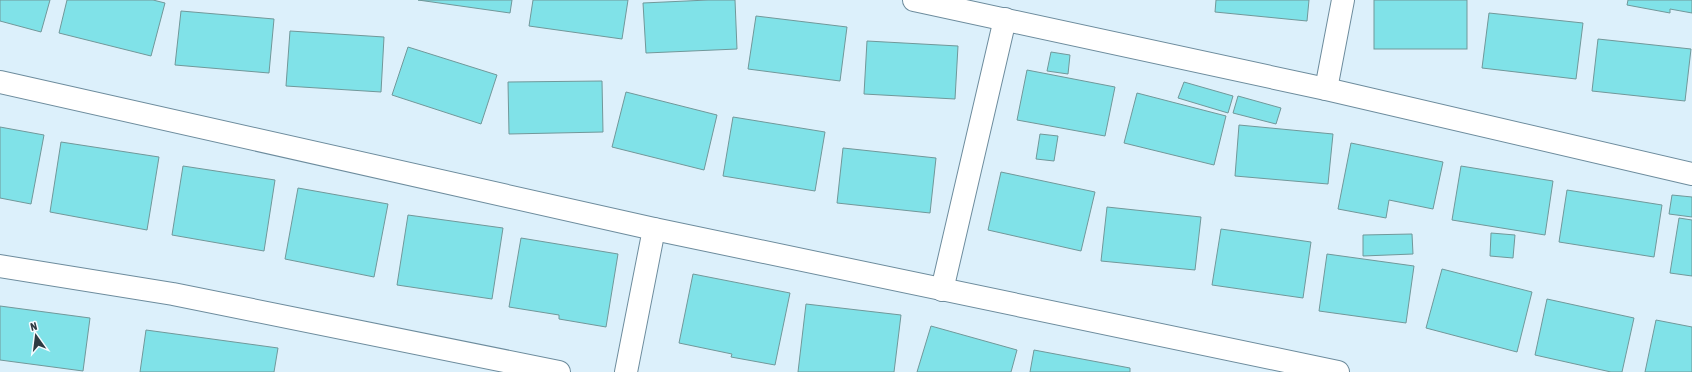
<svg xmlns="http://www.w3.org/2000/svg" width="1692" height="372" font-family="'Asap Condensed',sans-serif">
	<rect width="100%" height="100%" fill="#dcf0fb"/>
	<!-- building -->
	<g fill="#80e2e8" stroke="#71989a">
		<polygon points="0,0 50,0 41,32 0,21"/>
		<polygon points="67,0 153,0 165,3 151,56 59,33"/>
		<polygon points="418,0 512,0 510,13"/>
		<polygon points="533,0 628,0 622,39 529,26"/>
		<polygon points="708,0 735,0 737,49 646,53 643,3"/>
		<polygon points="1216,0 1309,0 1307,21 1215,12"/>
		<rect x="1374" y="0" width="93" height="49"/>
		<polygon points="1628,0 1692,0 1692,13 1670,9 1670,13 1627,5"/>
		<polygon points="181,11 274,19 269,73 175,65"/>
		<polygon points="1489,13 1583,23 1576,79 1482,68"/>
		<polygon points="756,16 847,27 840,81 748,69"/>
		<polygon points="290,31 384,37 381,92 286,86"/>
		<polygon points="1598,39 1691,49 1685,101 1592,91"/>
		<polygon points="867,41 958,46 955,99 864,94"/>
		<polygon points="408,47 497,75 481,124 392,95"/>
		<polygon points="1051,52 1070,55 1068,74 1047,71"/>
		<polygon points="1027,70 1115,87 1105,136 1017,120"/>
		<polygon points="602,81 603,132 509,134 508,82"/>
		<polygon points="1184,82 1233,96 1228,113 1178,98"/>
		<polygon points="626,92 717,115 704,170 612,147"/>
		<polygon points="1137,93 1226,116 1214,165 1124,143"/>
		<polygon points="1238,96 1281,108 1276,124 1233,113"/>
		<polygon points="733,117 825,132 815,191 723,176"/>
		<polygon points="1239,125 1333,134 1328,184 1235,176"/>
		<polygon points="0,127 44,135 31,204 0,198"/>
		<polygon points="1040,134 1058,136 1054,161 1036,159"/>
		<polygon points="61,142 159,157 147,230 50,212"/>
		<polygon points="1351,143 1443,162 1433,209 1389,200 1386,218 1338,209"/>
		<polygon points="843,148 936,158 930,213 837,203"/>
		<polygon points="183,166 275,180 264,251 172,235"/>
		<polygon points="1461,166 1553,181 1545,235 1452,220"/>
		<polygon points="1001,172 1095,192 1081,251 988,230"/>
		<polygon points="298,188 388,204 374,277 285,259"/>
		<polygon points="1567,190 1662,205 1654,257 1559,242"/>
		<polygon points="1672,195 1692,197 1692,217 1669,214"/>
		<polygon points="1107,207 1201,217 1195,270 1101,261"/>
		<polygon points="408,215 503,228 492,299 397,285"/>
		<polygon points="1679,218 1692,220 1692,276 1670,273"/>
		<polygon points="1221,229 1311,242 1303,298 1212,285"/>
		<polygon points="1491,233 1515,235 1513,258 1490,256"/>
		<polygon points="1412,234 1413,254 1363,256 1363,235"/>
		<polygon points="521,238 618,254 606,327 559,319 559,315 509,307"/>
		<polygon points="1327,254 1414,266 1406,323 1319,311"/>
		<polygon points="1442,269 1532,292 1517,352 1426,328"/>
		<polygon points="693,274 790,293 775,365 731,357 732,354 679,343"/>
		<polygon points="1547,299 1634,318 1622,372 1611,372 1535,355"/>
		<polygon points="806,304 901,315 894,372 798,372"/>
		<polygon points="0,306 90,318 83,371 0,360"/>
		<polygon points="1656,320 1692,327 1692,372 1645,372"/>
		<polygon points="931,326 1017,350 1011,372 917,372"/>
		<polygon points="146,330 278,348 274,372 140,372"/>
		<polygon points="1034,350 1130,368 1130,372 1030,372"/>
	</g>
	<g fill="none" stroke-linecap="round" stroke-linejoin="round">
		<!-- minor casing -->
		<g stroke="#6d8c9d" stroke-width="24">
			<g id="minor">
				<polyline points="914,0 1326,89 1692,174"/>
				<polyline points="0,82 654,229 1338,372"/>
				<polyline points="1326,89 1343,0"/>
				<polyline points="0,266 173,294 559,372"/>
				<polyline points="942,290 1005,19"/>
				<polyline points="626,372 654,229"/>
			</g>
		</g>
		<!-- minor -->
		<use href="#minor" stroke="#fff" stroke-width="22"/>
	</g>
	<!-- north arrow -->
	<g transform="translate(36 336) rotate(346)" stroke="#f5fbff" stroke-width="3" paint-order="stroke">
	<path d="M0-3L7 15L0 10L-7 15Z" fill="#2e3b42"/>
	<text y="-6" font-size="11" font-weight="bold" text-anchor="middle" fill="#2e3b42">N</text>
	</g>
</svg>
